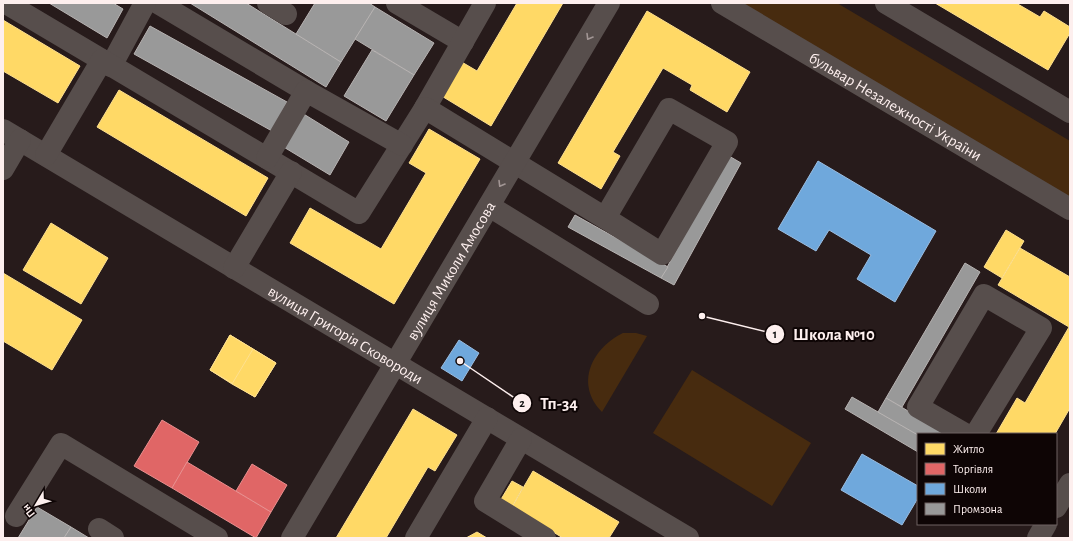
<svg xmlns="http://www.w3.org/2000/svg" width="1073" height="541" font-family="'Alegreya Sans',sans-serif">
	<rect width="100%" height="100%" fill="#271b1b"/>
	<!-- green -->
	<g fill="#472b0f">
		<polygon points="727,3 837,3 1070,141 1070,206"/>
		<path d="M623,333H636L647,336L602,412C574,384 592,348 623,333Z"/>
		<polygon points="692,370 811,443 772,506 653,433"/>
	</g>
	<!-- homes -->
	<g fill="#ffd966" stroke="#fee08f">
		<polygon points="517,3 563,3 491,126 440,95 460,61 477,71"/>
		<polygon points="935,3 1016,3 1040,17 1044,11 1070,27 1070,33 1048,70"/>
		<polygon points="647,11 750,72 727,112 690,90 692,85 663,68 613,152 620,156 601,189 558,163"/>
		<polygon points="3,20 80,66 58,103 3,71"/>
		<polygon points="119,90 268,178 246,216 97,127"/>
		<polygon points="429,129 480,159 394,304 290,243 310,208 381,249 426,173 409,163"/>
		<polygon points="51,223 108,258 81,304 23,270"/>
		<polygon points="1006,230 1024,241 1002,278 984,267"/>
		<polygon points="1020,248 1070,277 1070,408 1055,434 996,434 1017,398 1025,403 1069,327 998,285"/>
		<polygon points="3,273 82,320 52,370 3,341"/>
		<polygon points="230,335 253,349 232,384 210,370"/>
		<polygon points="230,335 276,363 255,397 210,370"/>
		<polygon points="253,349 276,363 255,397 232,384"/>
		<polygon points="413,409 457,435 435,471 428,467 386,538 336,538"/>
		<polygon points="533,471 619,522 609,538 563,538 512,507"/>
		<polygon points="512,481 523,487 512,507 500,501"/>
		<polygon points="477,532 487,538 466,538"/>
	</g>
	<!-- shops -->
	<g fill="#e06666" stroke="#e98f8f">
		<polygon points="162,420 199,442 172,488 134,466"/>
		<polygon points="187,462 271,512 256,538 172,488"/>
		<polygon points="252,464 287,485 271,512 236,491"/>
	</g>
	<!-- schools -->
	<g fill="#6fa8dc" stroke="#9abde1">
		<polygon points="818,161 936,231 895,302 857,279 871,255 829,230 816,251 778,229"/>
		<polygon points="459,340 479,353 462,381 441,368"/>
		<polygon points="862,454 918,486 918,498 902,525 841,490"/>
	</g>
	<!-- industry -->
	<g fill="#999" stroke="#b7b3b2">
		<polygon points="49,3 113,3 123,9 107,38"/>
		<polygon points="190,3 246,3 341,62 326,87"/>
		<polygon points="315,3 369,3 375,7 341,62 296,34"/>
		<polygon points="375,7 434,43 414,75 355,39"/>
		<polygon points="150,26 287,102 272,131 134,54"/>
		<polygon points="372,50 414,75 386,121 344,96"/>
		<polygon points="302,113 349,142 330,175 282,146"/>
		<polygon points="729,156 741,163 674,285 661,278"/>
		<polygon points="575,215 668,267 661,278 568,227"/>
		<polygon points="965,263 980,272 902,407 886,398"/>
		<polygon points="852,397 918,435 918,452 845,409"/>
		<polygon points="886,398 947,434 918,434 918,435 878,412"/>
		<polygon points="37,507 71,527 64,538 18,538"/>
		<polygon points="71,527 89,538 64,538"/>
	</g>
	<g fill="none" stroke-linecap="round" stroke-linejoin="round">
		<!-- minor -->
		<g stroke="#574e4c" stroke-width="22">
			<polyline points="6,3 102,60"/>
			<polyline points="158,3 306,91"/>
			<polyline points="268,3 286,14"/>
			<polyline points="397,3 463,42"/>
			<path id="s1" d="M722,3L1070,209"/>
			<polyline points="886,3 1070,112"/>
			<polyline points="111,66 145,3"/>
			<polyline points="425,108 485,3"/>
			<path id="s2" d="M3,130L688,538"/>
			<polyline points="46,155 102,60 359,213 425,108 605,218 669,109 727,142 662,254 605,218"/>
			<polyline points="267,158 306,91 402,145"/>
			<polyline points="3,169 20,140"/>
			<polyline points="489,206 648,304"/>
			<polyline points="234,268 291,172"/>
			<polyline points="965,434 918,407 984,295 1041,328 976,434"/>
			<polyline points="521,439 485,501 545,538"/>
			<polyline points="1056,507 1070,484"/>
			<polyline points="16,516 61,444 217,538"/>
			<polyline points="99,529 113,538"/>
			<path id="s3" d="M292,538L609,3"/>
			<polyline points="416,538 487,418"/>
			<polyline points="1038,538 1046,524"/>
		</g>
	</g>
	<!-- one-way arrows -->
	<defs><path id="oneway-chevron" d="M-2-3.5L2.5 0L-2 3.5" fill="none" stroke-width="1.6" stroke-linecap="round" stroke-linejoin="round"/></defs>
	<g stroke="#a29695">
		<use href="#oneway-chevron" transform="translate(589 37) rotate(121)"/>
		<use href="#oneway-chevron" transform="translate(501 184) rotate(121)"/>
	</g>
	<g text-anchor="middle" stroke-width="4" stroke-linejoin="round" paint-order="stroke">
		<!-- street labels -->
		<g font-size="16" fill="#fdefee" stroke="#0e0505">
			<text dy="6" stroke="none"><textPath href="#s1" startOffset="202">бульвар Незалежності України</textPath></text>
			<text dy="6" stroke="none"><textPath href="#s3" startOffset="311">вулиця Миколи Амосова</textPath></text>
			<text dy="6" stroke="none"><textPath href="#s2" startOffset="399">вулиця Григорія Сковороди</textPath></text>
		</g>
	</g>
	<!-- callouts -->
	<path fill="none" stroke="#fdefee" stroke-width="1.5" d="M702 316L775 334M460 361L522 403"/>
	<g fill="#fdefee" stroke="#0e0505" stroke-width="1.5">
		<circle cx="702" cy="316" r="4"/>
		<circle cx="460" cy="361" r="4"/>
		<circle cx="775" cy="334" r="10"/>
		<circle cx="522" cy="403" r="10"/>
	</g>
	<g font-size="12" text-anchor="middle" font-weight="bold" fill="#111">
		<text x="775" y="338">1</text>
		<text x="522" y="407">2</text>
	</g>
	<g font-size="17" text-anchor="middle" font-weight="bold" fill="#fdefee" stroke="#0e0505" stroke-width="4" stroke-linejoin="round" paint-order="stroke">
		<text x="834" y="340">Школа №10</text>
		<text x="559" y="409">Тп-34</text>
	</g>
	<!-- border -->
	<rect width="1073" height="541" fill="none" stroke="#fdefee" stroke-width="8"/>
	<!-- legend -->
	<rect x="917" y="433" width="140" height="92" fill="#0e0505" stroke="#6e6362"/>
	<rect x="925" y="443" width="20" height="12" fill="#ffd966" stroke="#6e6362"/>
	<text x="953" y="453" font-size="12" fill="#fdefee">Житло</text>
	<rect x="925" y="463" width="20" height="12" fill="#e06666" stroke="#6e6362"/>
	<text x="953" y="473" font-size="12" fill="#fdefee">Торгівля</text>
	<rect x="925" y="483" width="20" height="12" fill="#6fa8dc" stroke="#6e6362"/>
	<text x="953" y="493" font-size="12" fill="#fdefee">Школи</text>
	<rect x="925" y="503" width="20" height="12" fill="#999999" stroke="#6e6362"/>
	<text x="953" y="513" font-size="12" fill="#fdefee">Промзона</text>
	<!-- north arrow -->
	<g transform="translate(36 505) rotate(232)" stroke="#0e0505" stroke-width="3" paint-order="stroke">
	<path d="M0-3L7 15L0 10L-7 15Z" fill="#fdefee"/>
	<text y="-6" font-size="11" font-weight="bold" text-anchor="middle" fill="#fdefee">Пн</text>
	</g>
</svg>
